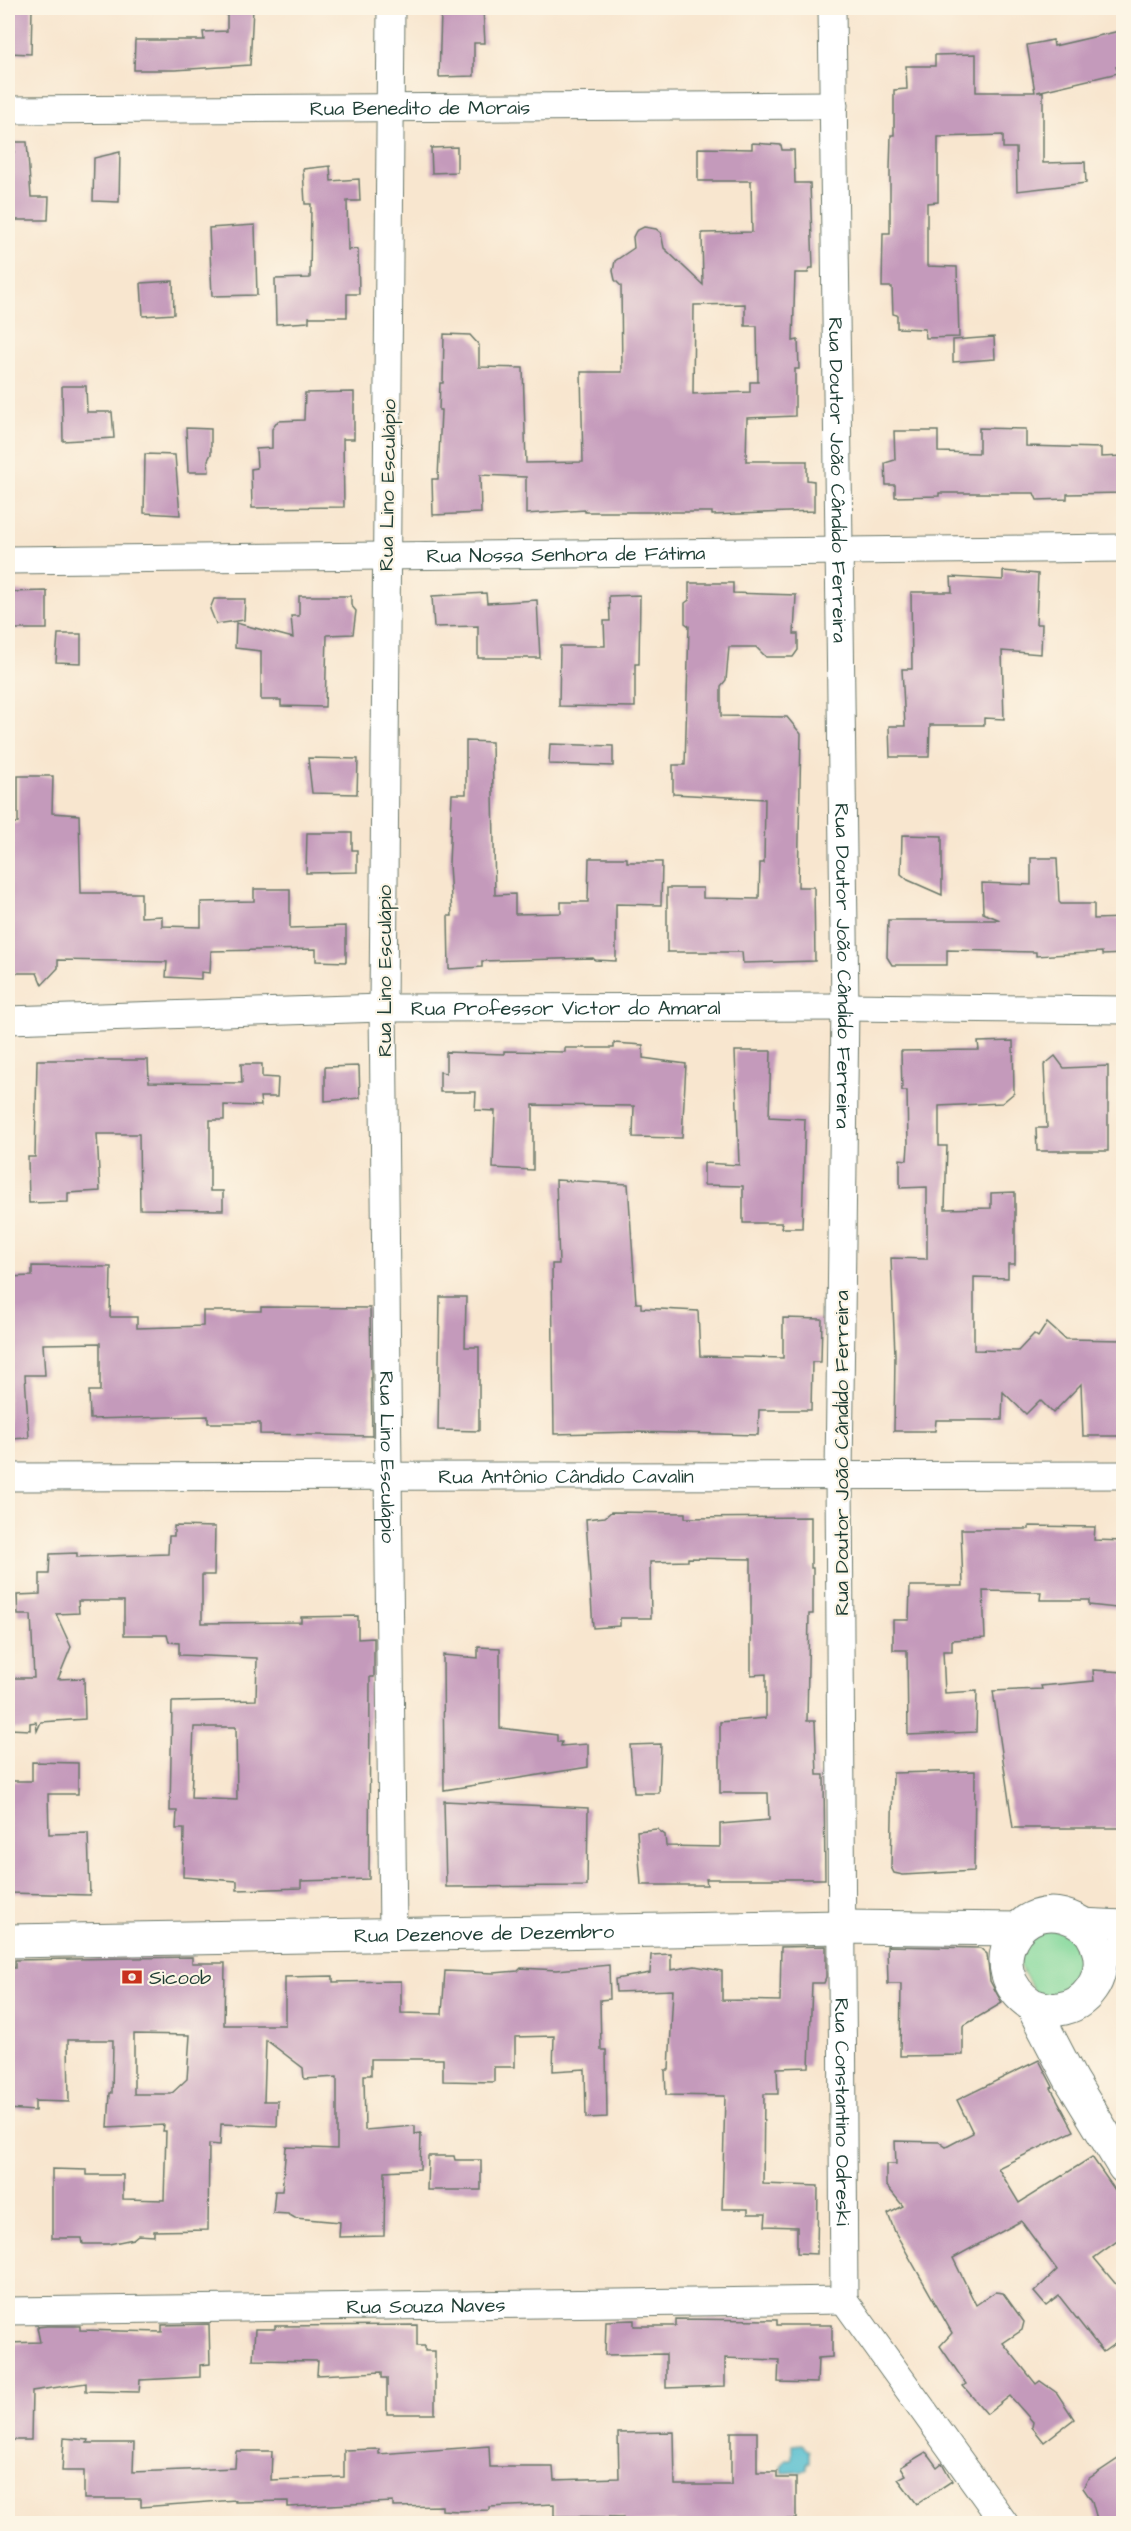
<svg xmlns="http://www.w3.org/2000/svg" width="1131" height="2531" font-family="'Architects Daughter',sans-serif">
	<rect width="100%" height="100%" fill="#fcf5e5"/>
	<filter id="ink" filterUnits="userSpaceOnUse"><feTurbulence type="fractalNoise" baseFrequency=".0167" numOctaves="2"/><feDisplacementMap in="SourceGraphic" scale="12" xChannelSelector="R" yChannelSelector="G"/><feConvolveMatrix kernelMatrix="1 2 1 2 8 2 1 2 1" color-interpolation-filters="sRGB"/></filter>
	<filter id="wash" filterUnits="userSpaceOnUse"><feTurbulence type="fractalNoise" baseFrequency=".008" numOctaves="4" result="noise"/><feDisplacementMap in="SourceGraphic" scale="24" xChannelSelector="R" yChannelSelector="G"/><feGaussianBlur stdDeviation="1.35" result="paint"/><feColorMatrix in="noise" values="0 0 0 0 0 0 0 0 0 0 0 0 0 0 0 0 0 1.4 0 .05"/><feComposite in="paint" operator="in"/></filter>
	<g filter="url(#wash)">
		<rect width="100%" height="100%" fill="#f8e6cf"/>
		<!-- green -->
		<polygon fill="#83d89b" stroke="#518a68" stroke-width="1.5" points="1048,1928 1070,1934 1085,1952 1085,1975 1070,1993 1036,1996 1016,1957 1020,1946"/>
		<!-- water -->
		<polygon fill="#53bdcf" stroke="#397d82" stroke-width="1.5" points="802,2444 809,2451 809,2462 806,2462 806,2469 801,2472 782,2473 781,2467 786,2459 792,2459 792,2445"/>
		<g id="blocks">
			<!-- building -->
			<g fill="#c49abb" fill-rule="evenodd">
				<polygon points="8,8 32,8 31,54 8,53"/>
				<polygon points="227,8 253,8 250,65 175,70 134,70 135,40 204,40 203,32 227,31"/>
				<polygon points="483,9 485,43 474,43 474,76 439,77 441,13"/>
				<polygon points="1124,30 1124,66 1116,67 1118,73 1037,92 1043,92 1043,163 1085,162 1086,183 1017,191 1016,148 1003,148 1003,135 938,137 938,202 927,203 927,266 957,267 959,337 926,338 925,329 897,328 897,315 893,314 892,287 882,287 883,233 890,233 890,170 891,135 894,135 894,90 907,89 906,66 935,66 935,55 976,54 976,92 1035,92 1027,45 1053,40 1054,46"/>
				<polygon points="15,142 27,142 31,197 49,197 48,220 10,220 12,187 8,187 8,152 14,152"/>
				<path d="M752,143L781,145L782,150H794L795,183H810L813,268H809L808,273H795L793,341L798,340L799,369H795V416L747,418L746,461H807V480L814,481V511L712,515V512H585V510L526,514V477L480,475L481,513L433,515L432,479H438L441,410H439L440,383H443L444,334L470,335L479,345V367L523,368L526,463L583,462L581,372H622L621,286L615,280L613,271L615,261L634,248L633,237L636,231L644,227L656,229L661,233L664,248L703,285L702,233L752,232L751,181H698V148L752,149ZM745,304V326H757L758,382H750V392L693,394L694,305Z"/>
				<polygon points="457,147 457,172 432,173 431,148"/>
				<polygon points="120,152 119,202 93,201 94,158"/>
				<polygon points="330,166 331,181 359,179 360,201 347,201 348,250 358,249 359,294 347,294 347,317 309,317 309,322 276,324 275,279 310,278 311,204 305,204 303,169"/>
				<polygon points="255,225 257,295 212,296 209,228"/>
				<polygon points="173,281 174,314 143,316 141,283"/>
				<polygon points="994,337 995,359 953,362 953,340"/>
				<polygon points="62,386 86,386 87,412 112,412 114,438 63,441"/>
				<polygon points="354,392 354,439 343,439 344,507 252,508 251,469 257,468 256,449 272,448 272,429 278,421 304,420 305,393"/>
				<polygon points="186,428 211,429 211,454 208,460 209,472 188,472"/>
				<polygon points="979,428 1026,429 1026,446 1101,448 1101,457 1124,456 1124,493 1067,494 1067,499 1037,500 1034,493 939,493 939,496 895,497 895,485 886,485 885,463 895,460 894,431 938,431 938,452 979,453"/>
				<polygon points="145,454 175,455 180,515 144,513"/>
				<polygon points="1003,571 1038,574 1036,624 1042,624 1041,654 1002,651 1004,719 984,718 984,725 930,725 929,757 890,757 889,726 905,726 902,669 912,669 911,592 952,592 951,577 1003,580"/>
				<polygon points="689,583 733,583 733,593 796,595 794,634 798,634 798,650 793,657 766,657 756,647 729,647 726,680 721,686 721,716 787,717 801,734 798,887 814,887 815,961 743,963 742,952 667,952 667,888 703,888 703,898 759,899 760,863 764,863 765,799 673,794 673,765 685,765 689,626 685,623 685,603 689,600"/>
				<polygon points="47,591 47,629 8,629 8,592"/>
				<polygon points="486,593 487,603 537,600 540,658 478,658 478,626 434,627 432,596"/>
				<polygon points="640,595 639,664 635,664 635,707 559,706 560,646 605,646 604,621 610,621 609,596"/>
				<polygon points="299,596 351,596 351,605 356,611 353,634 327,635 325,707 281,706 281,700 261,700 261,651 235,648 236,623 293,638 291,616 299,616"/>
				<polygon points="214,599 245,599 244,620 216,624 210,609"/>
				<polygon points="58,634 81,634 81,663 56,662"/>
				<polygon points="466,741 492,742 495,895 515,894 515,914 561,913 561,902 588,902 589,858 627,858 627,862 662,862 661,905 616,904 616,961 595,960 593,958 482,961 482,967 449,969 448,916 452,916 449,864 452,794 466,794"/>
				<polygon points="550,744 613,746 613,766 549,764"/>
				<polygon points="308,758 358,759 357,794 312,793"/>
				<polygon points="18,776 53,776 52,813 79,815 81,893 141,893 141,917 162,916 162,926 201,927 201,902 254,901 254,889 290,889 290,928 346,926 346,962 316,961 316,949 211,951 210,973 201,972 201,979 166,977 167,962 58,960 58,968 42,985 37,973 8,973 8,823 18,823"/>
				<polygon points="307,833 352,833 352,850 357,850 357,872 306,873"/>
				<polygon points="902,835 942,836 942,895 908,880 901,874"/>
				<polygon points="1031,858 1057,858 1059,902 1061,904 1094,904 1094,919 1124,918 1124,954 1102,955 1102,952 1036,956 1036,952 947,950 947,965 892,965 887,957 888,920 1000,920 983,913 982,883 1031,885"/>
				<polygon points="1013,1041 1014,1093 1002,1103 939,1106 939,1146 947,1146 945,1209 991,1208 991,1193 1015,1192 1015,1264 1008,1264 1008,1278 974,1277 974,1350 1018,1351 1034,1334 1038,1337 1047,1323 1065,1339 1123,1340 1124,1436 1083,1436 1081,1384 1053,1413 1040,1400 1026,1414 1003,1392 1002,1420 936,1420 935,1431 894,1431 895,1354 891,1258 927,1259 927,1187 900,1188 900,1159 907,1160 908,1145 907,1091 902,1091 901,1051 979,1050 978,1042"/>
				<polygon points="614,1043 643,1045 643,1058 686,1064 682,1138 633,1137 634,1106 533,1105 533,1170 493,1168 495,1111 475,1110 476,1092 440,1092 440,1072 446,1073 446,1052 504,1054 504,1051 565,1052 565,1048 614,1048"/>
				<polygon points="735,1051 771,1051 769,1117 805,1119 802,1228 781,1228 782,1223 743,1223 743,1186 704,1185 704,1163 739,1165"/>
				<polygon points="1055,1056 1064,1068 1108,1066 1108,1151 1037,1151 1036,1128 1047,1128 1044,1065"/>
				<polygon points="37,1060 148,1060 149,1082 242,1083 241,1064 262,1064 262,1077 278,1078 277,1097 260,1097 261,1106 224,1105 224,1120 210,1120 210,1191 223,1191 223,1210 140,1209 139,1134 97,1134 100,1191 68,1193 68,1202 29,1203 28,1157 35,1157"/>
				<polygon points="359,1066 360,1098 325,1101 325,1067"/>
				<polygon points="556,1180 628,1184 636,1303 641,1303 641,1308 698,1311 700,1356 783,1358 783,1318 822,1319 821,1362 812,1362 811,1410 759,1410 758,1435 635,1432 554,1434 552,1264 559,1264"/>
				<polygon points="32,1266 111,1267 110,1317 137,1317 137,1328 203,1326 203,1311 261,1311 261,1307 370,1308 372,1436 260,1434 260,1423 208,1423 208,1416 90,1419 89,1391 100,1391 100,1343 43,1344 45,1375 25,1375 29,1438 8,1439 8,1277 32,1276"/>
				<polygon points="440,1297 466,1297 465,1347 479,1347 479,1431 438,1430"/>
				<polygon points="611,1512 685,1513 685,1518 811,1517 811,1568 813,1568 813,1614 809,1614 807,1721 815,1721 817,1775 824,1775 825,1879 706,1879 707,1885 641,1885 637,1831 657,1829 665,1835 666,1846 720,1847 720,1824 769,1820 768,1793 720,1793 720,1722 766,1718 766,1674 751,1675 751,1559 688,1558 688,1561 650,1562 651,1618 620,1618 620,1626 593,1628 586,1519 605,1517"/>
				<path d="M174,1526L215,1527L214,1575H202V1623L301,1622V1617L358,1616V1639L374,1638V1677H370L369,1879L301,1881V1888L237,1890V1881L183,1877L184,1829H176L177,1811H170L172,1702L256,1700L257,1658L179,1655V1643L169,1642L167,1635H124V1601H78L79,1613L56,1614L71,1647L58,1679L84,1678L85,1719L41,1722L37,1731L36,1722L30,1723V1730L9,1729L8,1678H34L31,1615H18L17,1595L40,1594V1574H49L50,1554L77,1553V1557L168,1554L169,1536H174ZM194,1727H236L237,1800L191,1798Z"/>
				<polygon points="1029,1526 1095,1527 1094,1540 1124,1541 1124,1600 1116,1600 1116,1608 1089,1605 1089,1600 1040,1600 1041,1592 983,1591 985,1638 952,1640 952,1651 943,1651 945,1693 977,1691 976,1732 908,1735 907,1650 893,1650 893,1620 909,1620 910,1586 963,1586 961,1529 1029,1529"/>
				<polygon points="478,1647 500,1648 500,1728 557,1735 557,1742 562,1742 561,1746 588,1744 588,1767 444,1790 443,1655 478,1658"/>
				<polygon points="1093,1670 1124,1672 1124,1828 1013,1828 993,1691 1042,1689 1041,1686 1094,1681"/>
				<polygon points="661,1744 659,1793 634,1793 630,1745"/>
				<polygon points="32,1762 78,1763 78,1794 48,1794 49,1834 88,1833 90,1895 8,1893 8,1781 32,1781"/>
				<polygon points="975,1771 974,1871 903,1875 894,1873 891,1867 893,1773"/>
				<polygon points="444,1801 588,1808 587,1886 446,1887"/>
				<polygon points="826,1946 826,1978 824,1983 812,1983 809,2067 777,2068 778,2094 764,2094 763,2184 818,2186 817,2254 797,2253 797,2227 765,2226 766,2214 748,2214 748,2209 722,2209 725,2096 666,2095 665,2070 669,2070 673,1990 616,1992 615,1979 650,1973 651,1955 671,1954 671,1970 695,1966 722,1971 722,2000 780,2001 781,1947"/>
				<polygon points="887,1946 980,1948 987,1954 990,1981 1002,2003 963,2026 963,2055 900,2056 901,1984 888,1984"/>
				<path d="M192,1957V1963H225L224,2025H285V1977L333,1976V1982L401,1981V2013L442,2014L445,1971L494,1973L518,1971L521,1968L557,1970L609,1965L610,1999L600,2000L601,2050H606L607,2117L586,2118L585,2069L553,2071L554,2036L515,2037V2067H494V2082L443,2081V2059H371V2075H364L365,2130L415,2126V2134L421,2133L420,2169L385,2171L384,2236L339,2237L340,2222L295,2218L288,2214L273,2213L275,2191H282L286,2147L337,2149V2077L304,2079L303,2068L266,2040L264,2101H278L277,2126L221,2124L220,2145L209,2144L208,2230L154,2231V2236L138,2235L133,2239L109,2244H83L82,2238H52V2169L87,2170V2175H123V2199L164,2200L166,2131H163L164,2125L108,2128L110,2093H112L113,2040H68L69,2102L35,2101V2111L8,2109V1968H15V1960ZM134,2034L190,2035L187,2079L171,2094H134Z"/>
				<polygon points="1039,2060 1053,2087 1051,2088 1074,2131 998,2168 1019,2203 1092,2157 1124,2203 1124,2236 1094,2258 1124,2294 1124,2337 1103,2352 1059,2296 1046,2306 1034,2292 1057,2270 1021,2221 953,2258 976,2305 995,2292 1003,2293 1024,2322 1022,2330 1003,2343 1036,2384 1040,2381 1057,2393 1074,2419 1044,2442 1032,2427 1033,2422 1010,2396 987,2414 963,2386 966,2384 940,2346 952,2333 895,2232 888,2214 903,2206 886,2185 886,2164 896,2164 895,2141 939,2142 946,2147 973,2133 957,2100"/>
				<polygon points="428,2156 454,2156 455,2160 481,2160 481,2190 427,2190"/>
				<polygon points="676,2319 777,2320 777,2325 832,2325 832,2357 818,2358 817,2383 778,2382 779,2360 725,2358 725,2386 666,2388 666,2354 605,2355 606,2321 634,2320 634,2326 676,2326"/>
				<polygon points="209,2324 210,2364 200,2365 200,2377 140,2380 139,2392 86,2391 86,2383 32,2391 31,2440 8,2440 8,2343 40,2342 37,2327 47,2326 80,2326 80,2330 162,2332 162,2325"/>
				<polygon points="417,2325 417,2346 425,2346 425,2351 435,2351 435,2414 387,2414 387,2378 382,2378 382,2372 317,2375 318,2361 253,2360 255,2329 275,2329 275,2326"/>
				<polygon points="674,2432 675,2485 731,2485 731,2432 757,2432 757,2472 777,2472 777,2478 796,2478 796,2519 776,2520 776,2523 676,2523 676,2521 623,2523 623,2517 554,2516 554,2504 489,2507 489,2510 458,2511 442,2510 442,2506 393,2507 393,2502 288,2507 288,2501 235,2502 235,2500 141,2507 141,2499 84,2499 84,2471 62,2471 64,2438 88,2440 87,2443 134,2443 133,2472 235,2468 236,2451 272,2451 271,2480 344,2477 344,2450 379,2449 379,2454 489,2446 490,2467 553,2467 554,2480 619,2478 618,2433"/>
				<polygon points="926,2452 937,2467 942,2463 952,2481 917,2504 898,2479 906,2475 901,2467"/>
				<polygon points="1124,2455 1124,2523 1098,2523 1092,2501 1083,2488 1088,2479"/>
			</g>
		</g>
	</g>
	<g filter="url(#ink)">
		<use href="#blocks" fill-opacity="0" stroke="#6b786a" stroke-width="1.5"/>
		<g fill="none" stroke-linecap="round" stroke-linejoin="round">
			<!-- minor casing -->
			<g stroke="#6b786a" stroke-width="29">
				<g id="minor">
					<path id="s1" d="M391,8L383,1008L393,1935"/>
					<path id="s2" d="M832,8L845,1007L839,1474L844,2300"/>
					<path id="s3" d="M8,110L834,105"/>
					<path id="s4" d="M8,560L1124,548"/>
					<path id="s5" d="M8,1020L383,1008L845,1007L1124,1010"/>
					<path id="s6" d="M8,1477L1124,1475"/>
					<polyline points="1080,1922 1124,1924"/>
					<polyline points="1100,1958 1124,1946"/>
					<polyline points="844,2300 1005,2524"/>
					<path id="s7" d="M8,2311L844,2300"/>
				</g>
			</g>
			<!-- major casing -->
			<g stroke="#6b786a" stroke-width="35">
				<g id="major">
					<path id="s8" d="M8,1941L842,1927L1018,1929"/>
					<path d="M1032,2005C1041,2008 1049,2011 1059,2009C1086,2006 1105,1978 1099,1952C1096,1939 1088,1926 1075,1920C1018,1892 977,1970 1032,2005L1071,2080L1124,2167"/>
				</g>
			</g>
			<!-- minor -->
			<use href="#minor" stroke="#fff" stroke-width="27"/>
			<!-- major -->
			<use href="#major" stroke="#fff" stroke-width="33"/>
		</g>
	</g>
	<!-- icons -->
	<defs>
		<g id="bank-bare" transform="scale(1.62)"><path d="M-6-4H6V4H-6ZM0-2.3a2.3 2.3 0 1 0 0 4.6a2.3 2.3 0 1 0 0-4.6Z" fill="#c8321e" stroke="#fcf5e5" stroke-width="2.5" paint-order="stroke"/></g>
	</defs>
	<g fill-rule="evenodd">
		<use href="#bank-bare" x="132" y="1977"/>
	</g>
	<g text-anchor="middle" stroke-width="4.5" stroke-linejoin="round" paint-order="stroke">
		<!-- street labels -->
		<g font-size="20" fill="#1f3d34" stroke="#fcf5e5">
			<text dy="7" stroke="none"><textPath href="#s3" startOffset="412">Rua Benedito de Morais</textPath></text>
			<text dy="7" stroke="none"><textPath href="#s2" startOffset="472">Rua Doutor João Cândido Ferreira</textPath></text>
			<text transform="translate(387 485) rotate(-89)" y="7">Rua Lino Esculápio</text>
			<text dy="7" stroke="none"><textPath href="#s4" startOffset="558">Rua Nossa Senhora de Fátima</textPath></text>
			<text dy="7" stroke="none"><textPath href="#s2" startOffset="958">Rua Doutor João Cândido Ferreira</textPath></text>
			<text transform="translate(384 971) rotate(-90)" y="7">Rua Lino Esculápio</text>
			<text dy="7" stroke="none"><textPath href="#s5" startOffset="558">Rua Professor Victor do Amaral</textPath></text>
			<text transform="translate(841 1453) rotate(-90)" y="7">Rua Doutor João Cândido Ferreira</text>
			<text dy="7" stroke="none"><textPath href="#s1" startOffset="1449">Rua Lino Esculápio</textPath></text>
			<text dy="7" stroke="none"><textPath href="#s6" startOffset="558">Rua Antônio Cândido Cavalin</textPath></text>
			<text dy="7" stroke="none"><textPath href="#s8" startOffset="476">Rua Dezenove de Dezembro</textPath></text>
			<text dy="7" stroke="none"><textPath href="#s2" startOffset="2104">Rua Constantino Odreski</textPath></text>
			<text dy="7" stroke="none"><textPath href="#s7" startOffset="418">Rua Souza Naves</textPath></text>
		</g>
		<!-- poi labels -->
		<g font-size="20" fill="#1f3d34" stroke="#fcf5e5" text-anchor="start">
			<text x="149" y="1984">Sicoob</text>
		</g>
	</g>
	<!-- margin -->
	<rect width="1131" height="2531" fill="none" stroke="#fcf5e5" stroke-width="30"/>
</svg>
